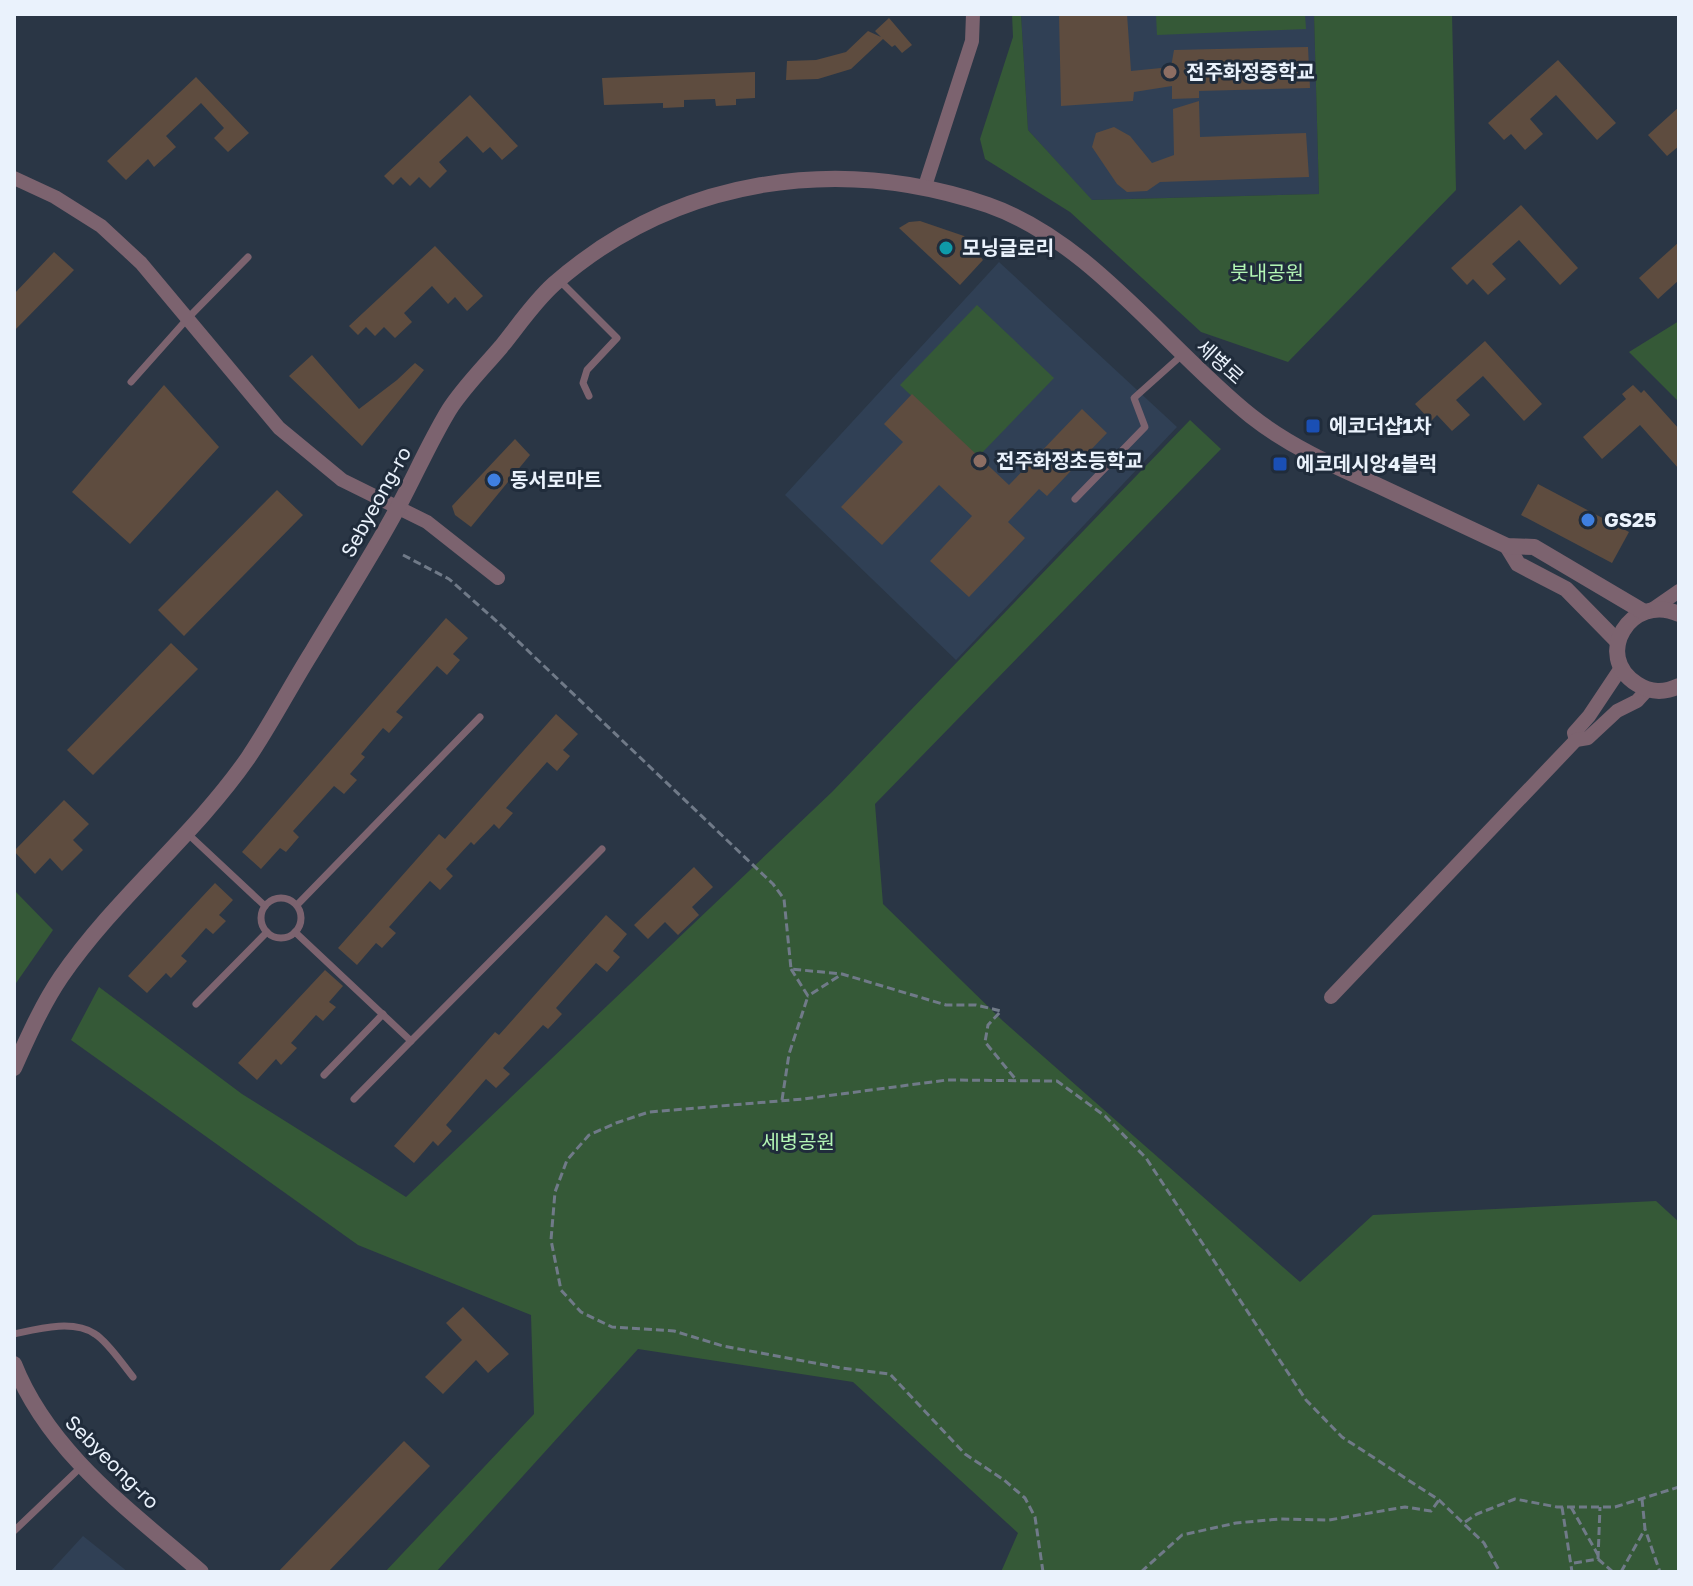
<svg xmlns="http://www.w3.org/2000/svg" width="1693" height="1586" font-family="'Golos Text','Noto Sans KR',sans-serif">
	<rect width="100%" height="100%" fill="#2a3645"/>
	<!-- built -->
	<g fill="#304055">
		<polygon points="1021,14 1314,14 1319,194 1091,200 1028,130"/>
		<polygon points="999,262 1177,427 956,660 785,495"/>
		<polygon points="83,1536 128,1572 50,1572"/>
	</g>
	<!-- green -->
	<g fill="#355937">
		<polygon points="1012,14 1021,14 1028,130 1092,200 1319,194 1314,14 1452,14 1456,190 1288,362 1201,332 1070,212 985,159 980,139 1013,37"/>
		<polygon points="1156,14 1305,14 1306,29 1157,35"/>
		<polygon points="977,305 1054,378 977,458 900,385"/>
		<polygon points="1679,321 1679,402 1629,352"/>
		<polygon points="1190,420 1221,449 875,804 883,904 1003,1021 1300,1282 1373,1215 1656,1201 1679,1222 1679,1572 1001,1572 1018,1533 853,1382 638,1349 436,1572 385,1572 534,1414 531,1315 358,1245 71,1040 99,987 242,1094 406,1197 832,792"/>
		<polygon points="14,890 53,930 14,986"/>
	</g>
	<!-- building -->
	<g fill="#5e4c3f">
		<polygon points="1059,14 1127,14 1131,71 1171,67 1174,50 1308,47 1310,88 1199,91 1199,98 1172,99 1172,86 1134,92 1133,101 1061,106"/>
		<polygon points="889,18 912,45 902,53 895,45 892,47 883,39 851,69 818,79 786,80 787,61 816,60 846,52 868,31 881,37 875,31"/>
		<polygon points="1558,60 1616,123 1597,140 1556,95 1530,119 1543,134 1525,150 1511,134 1504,140 1488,123"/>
		<polygon points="755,72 755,98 736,99 736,105 716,106 715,99 684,100 684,107 663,108 663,103 604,105 602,78"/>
		<polygon points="196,77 249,133 228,152 214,138 224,128 201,103 166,136 176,147 154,167 148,159 126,180 107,161"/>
		<polygon points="470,95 518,146 502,160 490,147 483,153 467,136 439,162 447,171 430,188 419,177 410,186 401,177 393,185 384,176"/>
		<polygon points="1199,101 1200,137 1306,133 1309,177 1160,182 1147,191 1127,192 1117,184 1092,147 1096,133 1114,127 1130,136 1152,163 1174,155 1173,109"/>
		<polygon points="1679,107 1679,146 1667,156 1648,135"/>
		<polygon points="1521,205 1578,268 1560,285 1519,240 1492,264 1506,279 1488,295 1473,279 1467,285 1451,268"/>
		<polygon points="920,221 964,236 983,260 960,285 899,228 909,222"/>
		<polygon points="1679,242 1679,280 1658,299 1639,278"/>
		<polygon points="435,246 483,296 467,311 455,297 448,304 432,286 404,313 412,322 395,338 384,327 375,336 366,327 358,335 349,326"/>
		<polygon points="54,252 74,270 14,331 14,294"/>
		<polygon points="1485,341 1542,404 1524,421 1483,376 1456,400 1470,415 1452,431 1437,415 1431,421 1415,404"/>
		<polygon points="312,355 359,409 397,380 415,363 424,370 362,446 289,376"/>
		<polygon points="164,385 219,447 130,544 72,492"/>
		<polygon points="1633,385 1641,393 1644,390 1679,429 1679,469 1640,425 1602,459 1583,437 1626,399 1622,394"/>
		<polygon points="912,394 1009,485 1082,409 1107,433 1047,496 1039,489 1008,522 1025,538 969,597 930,561 972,516 939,485 882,545 841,507 903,442 884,424"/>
		<polygon points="515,439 530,455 471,527 455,515 452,506"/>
		<polygon points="1538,484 1629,532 1612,563 1521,515"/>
		<polygon points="277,490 303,515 184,636 158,610"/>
		<polygon points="446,618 468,638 453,654 460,660 447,675 437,666 396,712 403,717 389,733 383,728 361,754 365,757 350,774 357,780 344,794 334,786 293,831 299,837 286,852 280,848 261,869 242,852"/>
		<polygon points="171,643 198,669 93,775 67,750"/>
		<polygon points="556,714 578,734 563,750 570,756 557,771 547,762 506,808 513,813 499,829 494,824 474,845 471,842 446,869 453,876 440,890 430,881 389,927 396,933 382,948 376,943 357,965 338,948 439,834 445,839"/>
		<polygon points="64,800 89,824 73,840 83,850 62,871 50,858 35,874 14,851"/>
		<polygon points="694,867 713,887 692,907 699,915 678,935 665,922 648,939 634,925"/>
		<polygon points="215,883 233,900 219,915 226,921 213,934 206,928 181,956 187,961 171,978 166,973 147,993 128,976"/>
		<polygon points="606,915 627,934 613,951 620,957 607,972 596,963 556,1008 562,1014 548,1029 543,1025 503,1068 510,1074 496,1088 486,1079 446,1125 452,1131 438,1146 433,1141 414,1163 394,1146 495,1032 499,1035"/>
		<polygon points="325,970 343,986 329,1002 336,1007 323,1021 316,1015 291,1043 297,1048 281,1065 276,1059 257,1080 238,1063"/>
		<polygon points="463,1307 509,1354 488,1373 476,1360 443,1394 425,1377 462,1340 446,1323"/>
		<polygon points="404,1441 430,1466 328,1572 278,1572"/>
	</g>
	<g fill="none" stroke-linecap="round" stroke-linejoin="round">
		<!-- path -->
		<g stroke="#707a88" stroke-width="3" stroke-dasharray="8 4" stroke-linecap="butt">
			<polyline points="403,555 449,579 502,626 773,884 784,899 791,969 842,974 946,1005 976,1005 1001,1011 988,1025 985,1042 1017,1081"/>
			<polyline points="791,969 808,996 842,974"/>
			<polyline points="782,1100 789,1054 808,996"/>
			<polyline points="1642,1499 1645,1529 1660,1572"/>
			<polyline points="1562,1507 1572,1572"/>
			<polyline points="1571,1507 1598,1555"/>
			<polyline points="1465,1522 1477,1514 1515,1499 1557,1507 1615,1507 1679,1487"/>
			<polyline points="1598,1559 1600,1507"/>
			<polyline points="1574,1563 1598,1559 1613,1572"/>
			<polyline points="1043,1572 1035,1517 1025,1498 1004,1480 965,1454 890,1374 841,1368 723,1346 674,1331 612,1327 581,1312 561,1290 551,1240 555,1192 567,1160 589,1135 616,1123 649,1112 803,1099 947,1080 1057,1081 1105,1116 1146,1158 1306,1400 1342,1437 1439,1500 1484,1543 1500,1572"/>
			<polyline points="1141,1572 1182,1535 1236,1523 1279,1519 1329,1520 1405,1507 1431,1511 1439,1500"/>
			<polyline points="1621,1572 1645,1529"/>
		</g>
		<!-- service -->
		<g stroke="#7c636f" stroke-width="7">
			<polyline points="559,280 617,338 587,370 583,383 589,396"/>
			<polyline points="131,382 188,318 248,257"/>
			<polyline points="1075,499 1145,427 1134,398 1182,355"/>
			<polyline points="188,834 265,906"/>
			<circle cx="281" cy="918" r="20"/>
			<polyline points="297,905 480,717"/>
			<polyline points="295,932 411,1041 602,849"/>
			<polyline points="196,1004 267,932"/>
			<polyline points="324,1075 383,1014"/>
			<polyline points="354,1099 411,1041"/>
			<path d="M14,1334C37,1329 73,1319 95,1334C108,1342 123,1365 133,1377"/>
			<polyline points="14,1531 81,1467"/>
		</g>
		<!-- minor -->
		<g stroke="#7c636f" stroke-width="14">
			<polyline points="14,178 55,197 101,226 141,263 279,428 342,480 427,522 498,578"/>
			<polyline points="925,186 972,41 973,14"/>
			<polyline points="1653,609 1679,591"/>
			<polyline points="1576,740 1574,733 1589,716 1621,668"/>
			<polyline points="1331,997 1576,740 1588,738 1617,711 1637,701 1647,690"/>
		</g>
		<!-- tertiary -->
		<g stroke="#7c636f" stroke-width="16">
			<polyline points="1507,546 1518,564 1566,589 1618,642"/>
			<path d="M1679,614C1631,592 1592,656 1637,684C1651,693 1664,693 1679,686"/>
			<path d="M14,1068C28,1037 42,1005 61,977C116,897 193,837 248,758C271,724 290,687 312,652C340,605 370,559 396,511C414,478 429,443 449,410C463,388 484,367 501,347C518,326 534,302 554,284C676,177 838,154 988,205C1091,241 1166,348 1251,416C1289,446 1332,465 1377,485C1420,505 1464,526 1507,546L1534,547L1644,612"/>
			<path d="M14,1364C49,1453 131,1511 201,1572"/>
		</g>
	</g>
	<!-- markers -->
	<g fill="#8d6e63" stroke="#202c3b" stroke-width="3">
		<circle cx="1170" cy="72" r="8"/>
		<circle cx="980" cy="461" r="8"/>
	</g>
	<circle fill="#0f9aa8" stroke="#202c3b" stroke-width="3" cx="946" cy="248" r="8"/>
	<g fill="#1a4fb4" stroke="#202c3b" stroke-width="3">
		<rect x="1305" y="418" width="16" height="16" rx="4"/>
		<rect x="1272" y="456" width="16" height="16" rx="4"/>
	</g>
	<g fill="#3f7fe0" stroke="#202c3b" stroke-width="3">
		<circle cx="494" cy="480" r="8"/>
		<circle cx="1588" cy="520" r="8"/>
	</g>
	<g text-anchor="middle" stroke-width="6" stroke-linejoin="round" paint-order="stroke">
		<!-- poi labels -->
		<g font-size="20" font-weight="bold" fill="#eaf2fc" stroke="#202c3b" text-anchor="start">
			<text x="1186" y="79">전주화정중학교</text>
			<text x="962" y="255">모닝글로리</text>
			<text x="1329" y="433">에코더샵1차</text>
			<text x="996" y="468">전주화정초등학교</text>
			<text x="1296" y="471">에코데시앙4블럭</text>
			<text x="510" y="487">동서로마트</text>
			<text x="1604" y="527">GS25</text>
		</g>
		<!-- park labels -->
		<g font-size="20" fill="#b3f6b5" stroke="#202c3b">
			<text x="1267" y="280">붓내공원</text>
			<text x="798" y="1149">세병공원</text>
		</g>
		<!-- street labels -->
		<g font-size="20" fill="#eaf2fc" stroke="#202c3b">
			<text transform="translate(1220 362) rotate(42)" y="7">세병로</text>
			<text transform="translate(376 502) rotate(-61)" y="7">Sebyeong-ro</text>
			<text transform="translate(112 1462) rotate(45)" y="7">Sebyeong-ro</text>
		</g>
	</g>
	<!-- border -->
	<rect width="1693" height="1586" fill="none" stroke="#eaf2fc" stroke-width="32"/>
</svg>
